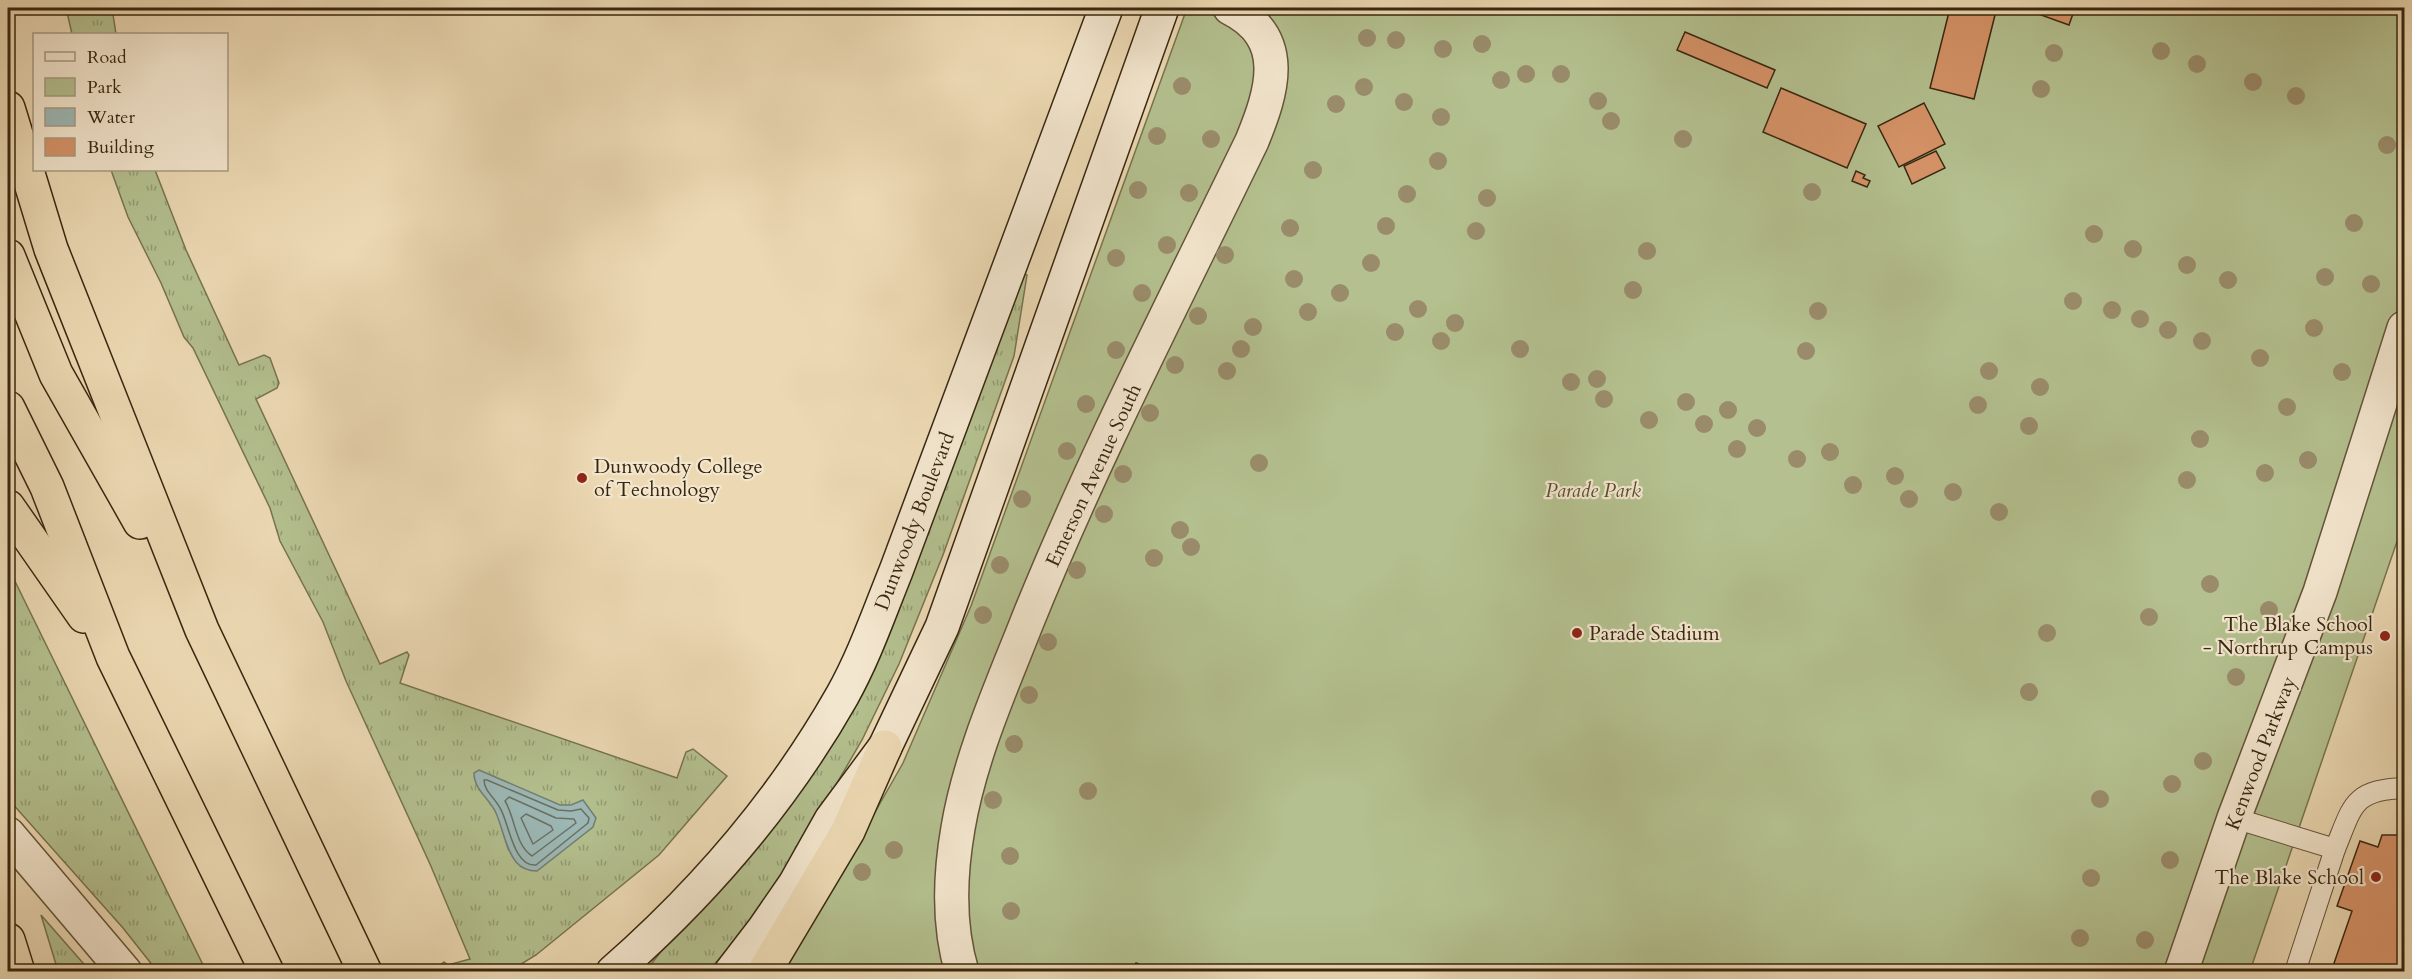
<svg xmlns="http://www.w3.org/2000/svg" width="2412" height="979" font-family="Cardo,serif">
	<defs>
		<pattern id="grass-tufts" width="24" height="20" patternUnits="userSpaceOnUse" patternTransform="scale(1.5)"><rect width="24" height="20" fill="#b4c08f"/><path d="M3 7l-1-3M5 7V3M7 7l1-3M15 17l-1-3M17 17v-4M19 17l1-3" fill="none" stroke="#939c73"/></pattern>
	</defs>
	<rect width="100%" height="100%" fill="#ecd9b3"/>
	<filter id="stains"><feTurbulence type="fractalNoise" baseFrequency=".00333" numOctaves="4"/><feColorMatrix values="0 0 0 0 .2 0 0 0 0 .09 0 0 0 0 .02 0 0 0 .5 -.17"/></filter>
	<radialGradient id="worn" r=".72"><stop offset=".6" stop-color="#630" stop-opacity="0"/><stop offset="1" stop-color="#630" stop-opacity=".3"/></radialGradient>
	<!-- grass -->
	<g fill="url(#grass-tufts)" stroke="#767450" stroke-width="1.5">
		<polygon points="66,8 112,8 116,34 72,34"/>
		<polygon points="111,170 155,170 186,250 239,365 264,355 270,358 279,383 277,388 256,399 380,664 407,652 409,655 400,683 677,778 686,752 693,749 727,776 659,855 536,955 510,971 433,971 444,962 448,965 470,959 430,864 346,681 323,622 280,541 270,508 193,348 184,337 161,283 128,217"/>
		<polygon points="1019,271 1027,275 1014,356 943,555 899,664 862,740 795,855 733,944 708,971 645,972 688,917 763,838"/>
		<polygon points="8,567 206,971 157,971 123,928 10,801 8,790"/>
		<polygon points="41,915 90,971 58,971"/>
	</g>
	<!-- green -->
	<polygon fill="#b4c08f" stroke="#767450" stroke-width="1.5" points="1187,8 2404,8 2404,521 2250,971 784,972 903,763 971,606"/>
	<!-- water -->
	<path fill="#9cb8b6" stroke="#747e74" stroke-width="1.5" d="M479,770L560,805H571L583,800L596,818L593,827L537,871C529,871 521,868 516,862C505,848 503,829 496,813C490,799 474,790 474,773Z"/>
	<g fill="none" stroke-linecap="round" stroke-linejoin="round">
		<!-- shore -->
		<g stroke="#6a7063" stroke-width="1.5">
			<path d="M484,780H487L558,810L571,811L581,809L589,818L588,823L536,865C513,867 509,822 500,808C495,798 484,791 484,780Z"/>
			<path d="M509,797L556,818L574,819L576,823L532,856C515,845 515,817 505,801Z"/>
			<polygon points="526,814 551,826 553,830 533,844 521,818"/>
		</g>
	</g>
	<!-- building -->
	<g fill="#d69368" stroke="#382710" stroke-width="1.5">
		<polygon points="1950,8 1982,8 1996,11 1974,99 1930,88"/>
		<polygon points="2032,8 2075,8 2069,25 2030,11"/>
		<polygon points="1685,32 1775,70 1767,88 1677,50"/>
		<polygon points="1781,88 1866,124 1847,168 1763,132"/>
		<polygon points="1924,103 1945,144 1899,167 1878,126"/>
		<polygon points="1936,151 1945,168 1912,184 1904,166"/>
		<polygon points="1856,171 1865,175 1863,178 1870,181 1867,187 1852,181"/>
		<polygon points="2382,835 2404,835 2404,972 2331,972 2352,911 2337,906 2360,841 2378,847"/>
		<polygon points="1136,963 1160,972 1133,972"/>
	</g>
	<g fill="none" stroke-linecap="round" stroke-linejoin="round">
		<!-- service casing -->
		<g stroke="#655439" stroke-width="22">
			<g id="service">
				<path d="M2234,818L2335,849C2353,806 2352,790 2404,788"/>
				<polyline points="2295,972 2335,849"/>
			</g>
		</g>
		<!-- minor casing -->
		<g stroke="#655439" stroke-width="36">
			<path id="minor" d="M962,972C948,926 950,874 958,828C970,757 1001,688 1027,622C1093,458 1175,300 1252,141C1272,92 1290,38 1230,8"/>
		</g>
		<!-- tertiary casing -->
		<g stroke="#655439" stroke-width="36">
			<g id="tertiary">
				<polyline points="8,834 125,972"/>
				<polyline points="2181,972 2234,818 2320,592 2404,328"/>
			</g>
		</g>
		<!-- secondary casing -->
		<g stroke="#382710" stroke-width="36">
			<g id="secondary">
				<path d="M613,972C703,893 783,800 842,696C864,657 879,613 896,571L1106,8"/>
				<polyline points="731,972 764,929 795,884 831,820 885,747 942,627 1162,8"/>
			</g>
		</g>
		<!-- motorway casing -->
		<g stroke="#382710" stroke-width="36">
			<g id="motorway">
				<polyline points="8,108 51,249 202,630 365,972"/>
				<polyline points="8,256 56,374 140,522"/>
				<polyline points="8,408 47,487 113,657 267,972"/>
				<polyline points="8,507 84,616"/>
				<polyline points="8,940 18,972"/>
				<polyline points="764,972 848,831 885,747"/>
			</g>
		</g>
		<!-- service -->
		<use href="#service" stroke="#f3e6ce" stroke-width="20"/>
		<!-- minor -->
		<use href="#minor" stroke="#f3e6ce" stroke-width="33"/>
		<!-- tertiary -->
		<use href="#tertiary" stroke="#f3e6ce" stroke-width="33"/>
		<!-- secondary -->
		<use href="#secondary" stroke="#f3e6ce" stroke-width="33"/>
		<!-- motorway -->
		<use href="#motorway" stroke="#ecd9b3" stroke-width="33"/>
	</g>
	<!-- trees -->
	<g fill="#9a8c6b">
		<circle cx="1367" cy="38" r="9"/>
		<circle cx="1396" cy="40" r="9"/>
		<circle cx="1482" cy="44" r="9"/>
		<circle cx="1443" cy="49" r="9"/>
		<circle cx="2161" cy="51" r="9"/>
		<circle cx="2054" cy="53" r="9"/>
		<circle cx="2197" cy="64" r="9"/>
		<circle cx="1526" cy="74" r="9"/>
		<circle cx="1561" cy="74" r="9"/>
		<circle cx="1501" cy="80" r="9"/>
		<circle cx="2253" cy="82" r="9"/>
		<circle cx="1182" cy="86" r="9"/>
		<circle cx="1364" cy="87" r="9"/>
		<circle cx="2041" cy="89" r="9"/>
		<circle cx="2296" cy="96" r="9"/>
		<circle cx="1598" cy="101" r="9"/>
		<circle cx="1404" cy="102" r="9"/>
		<circle cx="1336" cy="104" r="9"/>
		<circle cx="1441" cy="117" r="9"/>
		<circle cx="1611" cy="121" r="9"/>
		<circle cx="1157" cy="136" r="9"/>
		<circle cx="1211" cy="139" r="9"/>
		<circle cx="1683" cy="139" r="9"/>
		<circle cx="2387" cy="145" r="9"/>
		<circle cx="1438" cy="161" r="9"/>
		<circle cx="1313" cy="170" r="9"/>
		<circle cx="1138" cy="190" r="9"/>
		<circle cx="1812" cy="192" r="9"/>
		<circle cx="1189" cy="193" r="9"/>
		<circle cx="1407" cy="194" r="9"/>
		<circle cx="1487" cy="198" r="9"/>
		<circle cx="2354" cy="223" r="9"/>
		<circle cx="1386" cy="226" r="9"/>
		<circle cx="1290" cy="228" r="9"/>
		<circle cx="1476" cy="231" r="9"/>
		<circle cx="2094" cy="234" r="9"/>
		<circle cx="1167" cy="245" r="9"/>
		<circle cx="2133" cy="249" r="9"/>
		<circle cx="1647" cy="251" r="9"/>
		<circle cx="1225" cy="255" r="9"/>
		<circle cx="1116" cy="258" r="9"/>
		<circle cx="1371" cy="263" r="9"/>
		<circle cx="2187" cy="265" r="9"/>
		<circle cx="2325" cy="277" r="9"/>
		<circle cx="1294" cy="279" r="9"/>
		<circle cx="2228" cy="280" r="9"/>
		<circle cx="2371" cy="284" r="9"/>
		<circle cx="1633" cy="290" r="9"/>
		<circle cx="1142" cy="293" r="9"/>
		<circle cx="1340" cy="293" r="9"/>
		<circle cx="2073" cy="301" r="9"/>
		<circle cx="1418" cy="309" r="9"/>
		<circle cx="2112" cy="310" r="9"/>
		<circle cx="1818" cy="311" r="9"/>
		<circle cx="1308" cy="312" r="9"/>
		<circle cx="1198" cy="316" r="9"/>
		<circle cx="2140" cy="319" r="9"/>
		<circle cx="1455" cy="323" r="9"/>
		<circle cx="1253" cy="327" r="9"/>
		<circle cx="2314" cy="328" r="9"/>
		<circle cx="2168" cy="330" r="9"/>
		<circle cx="1395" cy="332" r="9"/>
		<circle cx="1441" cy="341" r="9"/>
		<circle cx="2202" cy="341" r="9"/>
		<circle cx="1241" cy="349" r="9"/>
		<circle cx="1520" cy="349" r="9"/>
		<circle cx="1116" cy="350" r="9"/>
		<circle cx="1806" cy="351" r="9"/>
		<circle cx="2260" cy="358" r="9"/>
		<circle cx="1175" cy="365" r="9"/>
		<circle cx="1227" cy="371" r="9"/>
		<circle cx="1989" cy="371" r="9"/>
		<circle cx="2342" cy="372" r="9"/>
		<circle cx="1597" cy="379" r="9"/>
		<circle cx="1571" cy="382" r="9"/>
		<circle cx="2040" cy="387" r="9"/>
		<circle cx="1604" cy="399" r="9"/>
		<circle cx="1686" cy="402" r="9"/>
		<circle cx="1086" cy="404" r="9"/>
		<circle cx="1978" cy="405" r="9"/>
		<circle cx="2287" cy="407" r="9"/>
		<circle cx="1728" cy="410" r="9"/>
		<circle cx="1150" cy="413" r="9"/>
		<circle cx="1649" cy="420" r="9"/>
		<circle cx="1704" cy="424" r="9"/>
		<circle cx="2029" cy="426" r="9"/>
		<circle cx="1757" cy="428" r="9"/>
		<circle cx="2200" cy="439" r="9"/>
		<circle cx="1737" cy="449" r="9"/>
		<circle cx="1067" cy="451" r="9"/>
		<circle cx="1830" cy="452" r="9"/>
		<circle cx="1797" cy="459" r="9"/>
		<circle cx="2308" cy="460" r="9"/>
		<circle cx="1259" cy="463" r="9"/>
		<circle cx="2265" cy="473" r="9"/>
		<circle cx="1123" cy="474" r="9"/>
		<circle cx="1895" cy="476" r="9"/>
		<circle cx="2187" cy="480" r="9"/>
		<circle cx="1853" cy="485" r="9"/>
		<circle cx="1953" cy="492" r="9"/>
		<circle cx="1022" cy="499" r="9"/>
		<circle cx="1909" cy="499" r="9"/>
		<circle cx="1999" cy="512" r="9"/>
		<circle cx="1104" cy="514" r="9"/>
		<circle cx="1180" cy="530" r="9"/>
		<circle cx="1191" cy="547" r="9"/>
		<circle cx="1154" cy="558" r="9"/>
		<circle cx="1000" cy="565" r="9"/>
		<circle cx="1077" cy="570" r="9"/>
		<circle cx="2210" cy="584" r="9"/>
		<circle cx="2269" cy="610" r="9"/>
		<circle cx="983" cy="615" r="9"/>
		<circle cx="2149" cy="617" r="9"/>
		<circle cx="2047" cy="633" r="9"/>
		<circle cx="1048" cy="642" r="9"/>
		<circle cx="2236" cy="677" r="9"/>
		<circle cx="2029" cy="692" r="9"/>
		<circle cx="1029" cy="695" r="9"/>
		<circle cx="1014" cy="744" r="9"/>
		<circle cx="2203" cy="761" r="9"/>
		<circle cx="2172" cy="784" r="9"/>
		<circle cx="1088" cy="791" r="9"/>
		<circle cx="2100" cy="799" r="9"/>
		<circle cx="993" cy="800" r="9"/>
		<circle cx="894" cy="850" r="9"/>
		<circle cx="1010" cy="856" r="9"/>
		<circle cx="2170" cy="860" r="9"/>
		<circle cx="862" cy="872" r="9"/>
		<circle cx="2091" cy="878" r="9"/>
		<circle cx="1011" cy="911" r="9"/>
		<circle cx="2080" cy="938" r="9"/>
		<circle cx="2145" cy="940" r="9"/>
	</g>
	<!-- markers -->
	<g fill="#8f2418" stroke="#f3e6ce" stroke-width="2">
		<circle cx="582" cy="478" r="6"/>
		<circle cx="1577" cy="633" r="6"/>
		<circle cx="2385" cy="636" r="6"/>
		<circle cx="2376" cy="877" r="6"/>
	</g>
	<g text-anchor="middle" stroke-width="4.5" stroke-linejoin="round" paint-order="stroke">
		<!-- poi labels -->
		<g font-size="20" fill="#382710" stroke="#f3e6ce" text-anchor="start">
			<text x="594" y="473">Dunwoody College<tspan x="594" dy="23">of Technology</tspan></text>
			<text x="2373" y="631" text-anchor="end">The Blake School<tspan x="2373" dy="23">- Northrup Campus</tspan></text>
			<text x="1589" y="640">Parade Stadium</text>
			<text x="2364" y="884" text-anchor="end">The Blake School</text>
		</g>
		<!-- street labels -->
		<g font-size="20" fill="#382710" stroke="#f3e6ce">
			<text transform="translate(1093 475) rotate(-65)" y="7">Emerson Avenue South</text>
			<text transform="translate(914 521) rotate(-69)" y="7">Dunwoody Boulevard</text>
			<text transform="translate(2260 753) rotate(-69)" y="7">Kenwood Parkway</text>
		</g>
		<!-- park labels -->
		<g font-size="20" font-style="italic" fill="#574d30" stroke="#f3e6ce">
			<text x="1593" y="497">Parade Park</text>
		</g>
	</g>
	<!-- margin -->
	<rect width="2412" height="979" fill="none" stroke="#ecd9b3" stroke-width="30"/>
	<rect x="9" y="9" width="2394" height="961" fill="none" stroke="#382710" stroke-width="3"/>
	<rect x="15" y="15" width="2382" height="949" fill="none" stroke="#382710" stroke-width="1.5"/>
	<!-- legend -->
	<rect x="33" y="33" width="195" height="138" fill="#f3e6ce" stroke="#a89a82" stroke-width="1.5"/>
	<rect x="45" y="52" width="30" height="9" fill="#f3e6ce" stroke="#a89a82" stroke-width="1.5"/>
	<text x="87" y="63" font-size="18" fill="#382710">Road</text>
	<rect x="45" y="78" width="30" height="18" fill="#b4c08f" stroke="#a89a82" stroke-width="1.5"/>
	<text x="87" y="93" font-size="18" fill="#382710">Park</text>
	<rect x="45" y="108" width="30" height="18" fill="#9cb8b6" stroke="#a89a82" stroke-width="1.5"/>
	<text x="87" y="123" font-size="18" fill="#382710">Water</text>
	<rect x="45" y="138" width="30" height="18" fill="#d69368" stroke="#a89a82" stroke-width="1.5"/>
	<text x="87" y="153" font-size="18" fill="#382710">Building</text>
	<rect width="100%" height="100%" filter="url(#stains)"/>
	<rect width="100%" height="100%" fill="url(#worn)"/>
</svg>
